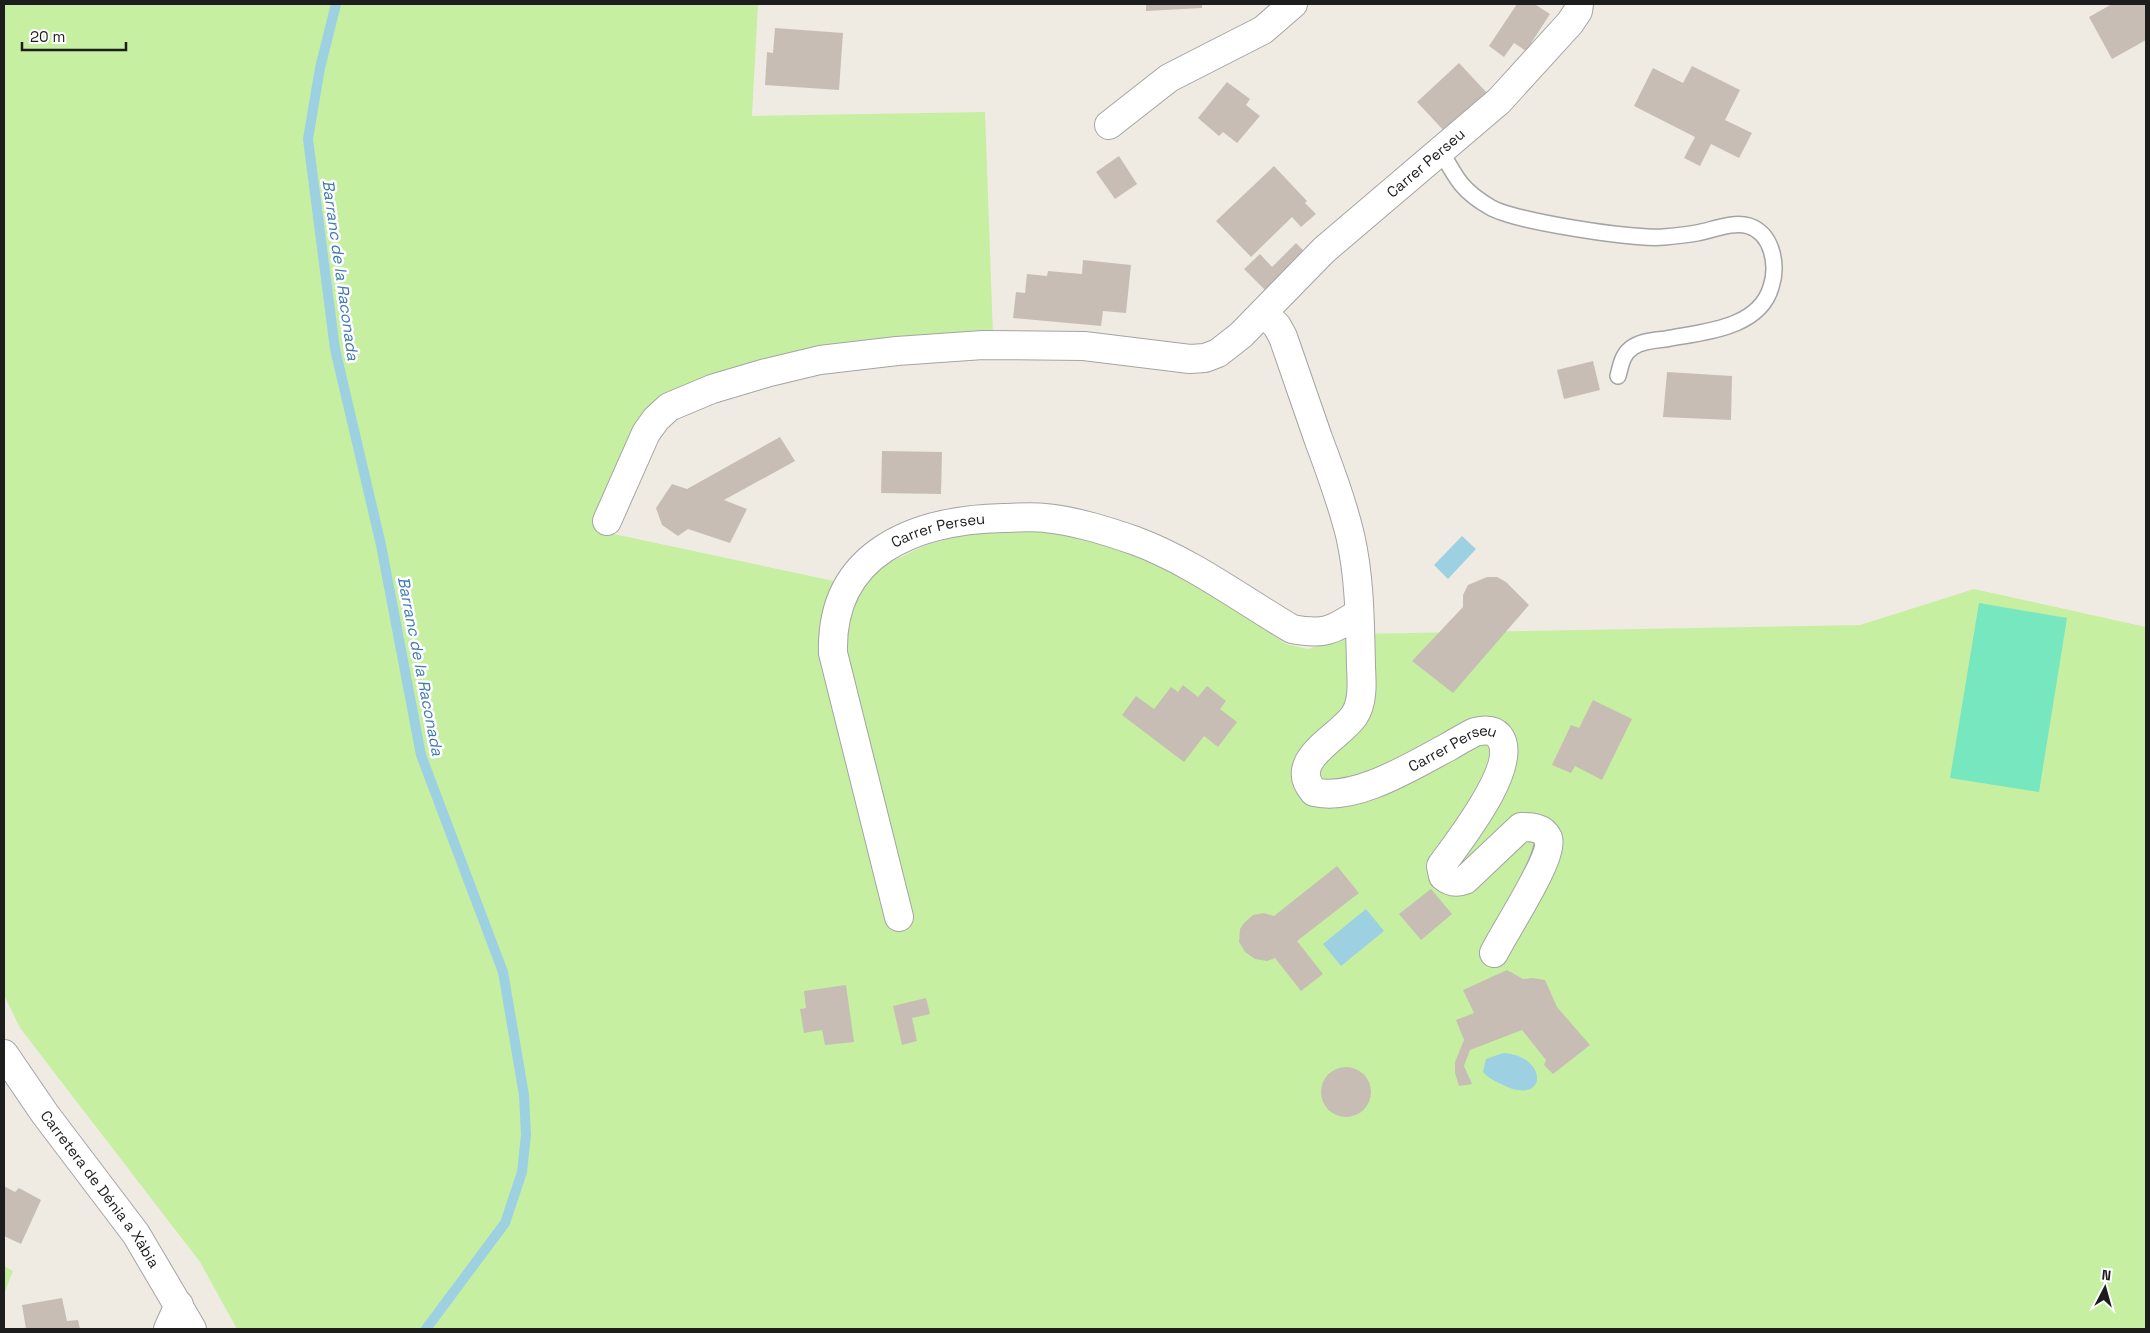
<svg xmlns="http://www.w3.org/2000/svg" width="2150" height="1333" font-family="'Space Grotesk',sans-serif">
	<rect width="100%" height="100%" fill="#f0ebe2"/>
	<!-- grass -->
	<g fill="#c6efa2">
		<polygon points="4,4 758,4 752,116 985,112 993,334 816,350 640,431 595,530 862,587 882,566 924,546 947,539 974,532 1049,530 1133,550 1198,583 1286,644 1308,649 1353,634 1860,625 1974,589 2146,627 2146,1329 237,1329 200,1262 20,1028 4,995"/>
		<polygon points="4,1266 13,1271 4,1294"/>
	</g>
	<!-- pitch -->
	<polygon fill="#77e7bf" points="1979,603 2067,618 2039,792 1950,778"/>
	<!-- water -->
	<g fill="#9dd1e2">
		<polygon points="1462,536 1476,549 1448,579 1434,565"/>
		<polygon points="1366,909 1384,931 1341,966 1323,944"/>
		<path d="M1503,1053C1548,1055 1549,1107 1503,1085C1495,1081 1488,1078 1483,1072L1486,1059Z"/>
	</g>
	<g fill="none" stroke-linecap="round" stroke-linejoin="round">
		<!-- stream -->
		<polyline stroke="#9dd1e2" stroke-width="10" points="336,4 320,68 308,139 335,349 381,545 421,755 503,972 524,1095 526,1135 522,1172 505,1223 426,1329"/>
	</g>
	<!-- building -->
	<g fill="#c8bdb5">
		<polygon points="1146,4 1202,4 1202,8 1146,11"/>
		<polygon points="1517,4 1537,4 1536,5 1550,14 1526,51 1514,43 1504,57 1489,46"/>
		<polygon points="2112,4 2146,4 2146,40 2112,59 2089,17"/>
		<polygon points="775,28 843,33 839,90 765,85 767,52 773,53"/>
		<polygon points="1459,63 1488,94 1446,133 1417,102"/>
		<polygon points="1692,66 1740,90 1725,120 1752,133 1739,158 1711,144 1700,166 1684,158 1695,137 1634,106 1653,68 1683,83"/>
		<polygon points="1227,82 1250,99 1246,105 1260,116 1237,143 1223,132 1219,136 1198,118"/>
		<polygon points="1119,156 1137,184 1115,199 1096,172"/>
		<polygon points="1274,166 1307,201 1305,203 1316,214 1301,227 1292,217 1251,257 1216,221"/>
		<polygon points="1296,243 1306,253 1266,291 1244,269 1260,254 1272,267"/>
		<polygon points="1083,260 1131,265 1126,313 1103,311 1101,326 1013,318 1016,292 1025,293 1027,274 1047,276 1048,271 1082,274"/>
		<polygon points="1593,361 1600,390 1564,399 1557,370"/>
		<polygon points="1667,372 1732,376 1731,420 1663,417"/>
		<polygon points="780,437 795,461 724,500 747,509 730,543 688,529 678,536 662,525 656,508 672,484 687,489"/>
		<polygon points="882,451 942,452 941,494 881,493"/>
		<polygon points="1487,577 1497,577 1506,582 1529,605 1453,693 1412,661 1463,607 1463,595 1468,585"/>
		<polygon points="1183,685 1198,697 1207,686 1226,701 1220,709 1237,722 1218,747 1204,736 1184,762 1122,715 1136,696 1154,709 1171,687 1178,692"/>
		<polygon points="1593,700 1632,719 1602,780 1575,766 1571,773 1552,765 1571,725 1579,728"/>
		<polygon points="1337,866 1359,893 1297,941 1323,974 1301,991 1275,958 1267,961 1255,959 1245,952 1239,942 1240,929 1244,923 1253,915 1264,913 1274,916"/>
		<polygon points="1431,889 1452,914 1421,940 1399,914"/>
		<polygon points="1507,970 1523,979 1533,978 1545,980 1557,1007 1590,1045 1553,1074 1544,1065 1546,1060 1522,1030 1470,1050 1464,1066 1472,1084 1459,1086 1455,1073 1455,1062 1464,1040 1456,1020 1474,1013 1463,990"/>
		<polygon points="846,985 854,1042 825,1045 822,1030 804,1033 800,1009 806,1008 804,991"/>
		<polygon points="926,998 930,1014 912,1018 917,1041 902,1045 893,1006"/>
		<circle cx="1346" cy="1092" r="25"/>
		<polygon points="4,1186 15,1192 19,1188 41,1200 21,1244 4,1236"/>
		<polygon points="62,1298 67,1321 78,1320 80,1329 26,1329 22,1305"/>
	</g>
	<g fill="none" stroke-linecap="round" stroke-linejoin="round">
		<!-- service casing -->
		<g stroke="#a4a4a4" stroke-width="18">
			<path id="service" d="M1441,151C1456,178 1462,191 1490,207C1512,221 1636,240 1664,237C1675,236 1686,235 1697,233C1713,230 1733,221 1749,226C1773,234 1778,266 1771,287C1759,329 1702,332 1666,339C1655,340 1642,341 1633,347C1622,354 1621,365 1618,376"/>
		</g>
		<!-- minor casing -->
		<g stroke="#a4a4a4" stroke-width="30">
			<g id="minor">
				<polyline points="1109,125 1169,78 1263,30 1293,4"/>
				<path id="s1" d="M1264,313L1277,326L1283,337C1295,371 1306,404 1318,438C1330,470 1342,502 1350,535C1360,578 1360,624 1361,667C1362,683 1363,703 1354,716C1338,739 1286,760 1314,792C1355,802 1412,766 1448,747C1457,742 1466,736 1475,732C1483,730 1493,729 1499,736C1521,764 1458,842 1441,866L1443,876C1450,882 1457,883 1465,880L1521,827C1531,827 1543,827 1548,838C1555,856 1504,932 1494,953"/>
				<path id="s2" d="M607,521L646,433L656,419L669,407L712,389L766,373L820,360L897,351L983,345L1084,346L1190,359L1205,358L1218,353L1241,335L1324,250L1499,101L1570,23L1578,11L1579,4"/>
				<path id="s3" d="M899,917L833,653C830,552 916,520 1003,518C1017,518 1031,516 1045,518C1076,521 1107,531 1136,541C1192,562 1241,599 1292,629C1324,635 1332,631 1359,613"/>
				<polyline points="168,1329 179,1305"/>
			</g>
		</g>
		<!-- tertiary casing -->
		<g stroke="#a4a4a4" stroke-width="30">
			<g id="tertiary">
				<path id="s4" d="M4,1054L45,1114L136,1234L192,1329"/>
			</g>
		</g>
		<!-- service -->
		<use href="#service" stroke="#fff" stroke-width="15"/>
		<!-- minor -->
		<use href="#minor" stroke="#fff" stroke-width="28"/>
		<!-- tertiary -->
		<use href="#tertiary" stroke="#fff" stroke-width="28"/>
	</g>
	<g text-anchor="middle" stroke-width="5" stroke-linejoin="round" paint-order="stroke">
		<!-- street labels -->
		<g font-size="15" fill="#1d1d1d" stroke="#fff">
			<text dy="5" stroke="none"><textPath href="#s2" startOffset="972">Carrer Perseu</textPath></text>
			<text dy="5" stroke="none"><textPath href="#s3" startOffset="452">Carrer Perseu</textPath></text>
			<text dy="5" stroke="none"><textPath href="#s1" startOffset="669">Carrer Perseu</textPath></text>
			<text dy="5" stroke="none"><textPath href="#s4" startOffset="166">Carretera de Dénia a Xàbia</textPath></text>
		</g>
		<!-- water labels -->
		<g font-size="16" font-style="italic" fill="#4078b6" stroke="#fff">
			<text transform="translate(341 270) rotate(82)" y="6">Barranc de la Raconada</text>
			<text transform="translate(421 666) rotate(79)" y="6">Barranc de la Raconada</text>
		</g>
	</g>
	<!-- border -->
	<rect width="2150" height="1333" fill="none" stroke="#1d1d1d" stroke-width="10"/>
	<!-- north arrow -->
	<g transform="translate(2105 1288) rotate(6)" stroke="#ffffff" stroke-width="4" paint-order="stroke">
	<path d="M0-4L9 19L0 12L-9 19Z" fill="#1d1d1d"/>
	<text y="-8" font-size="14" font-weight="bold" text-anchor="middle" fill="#1d1d1d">N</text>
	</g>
	<!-- scale -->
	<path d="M22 42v8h104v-8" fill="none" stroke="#1d1d1d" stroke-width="2.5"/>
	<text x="30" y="42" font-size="15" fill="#1d1d1d" stroke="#ffffff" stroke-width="4" paint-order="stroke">20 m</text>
</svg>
